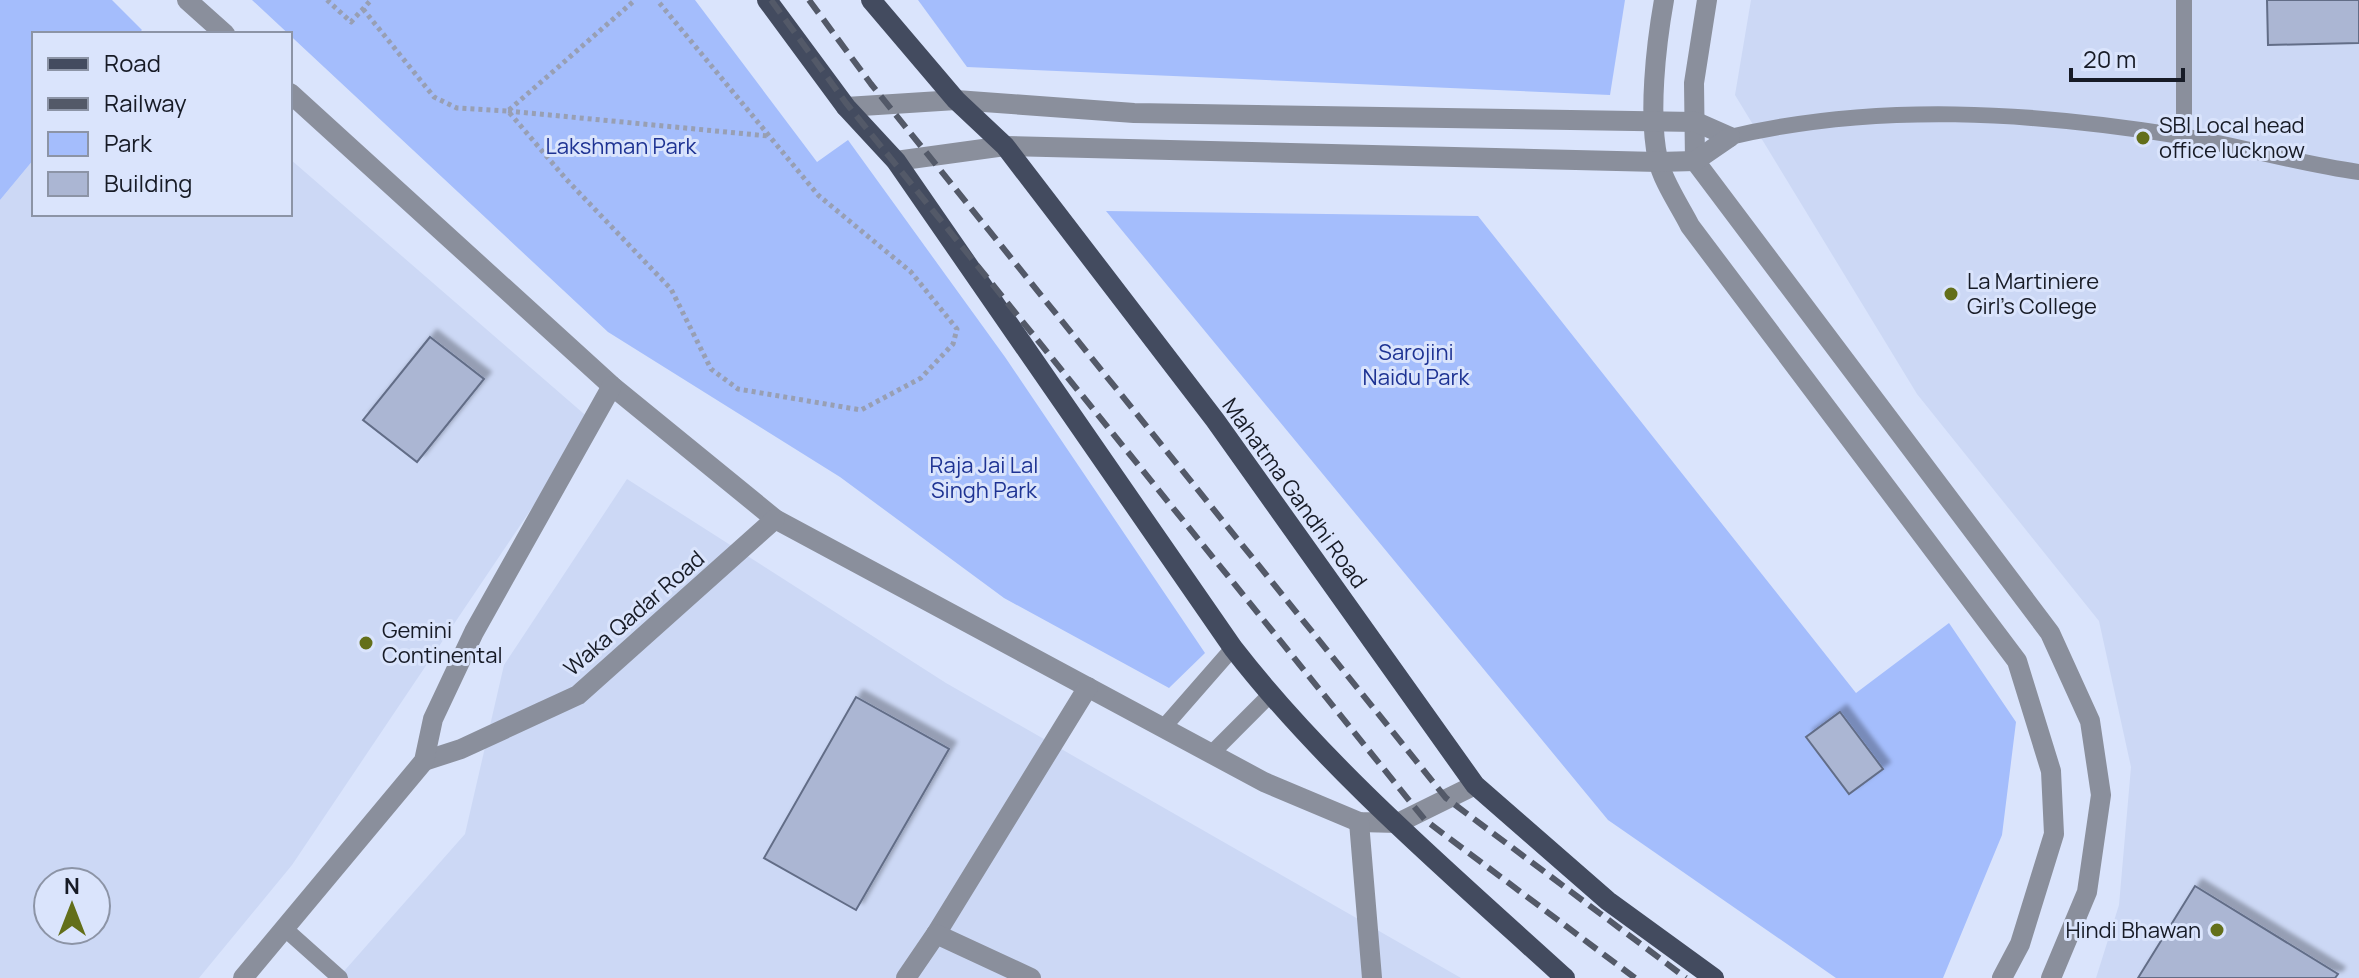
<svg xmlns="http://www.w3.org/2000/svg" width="2359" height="978" font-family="Manrope,sans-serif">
	<defs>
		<filter id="shadow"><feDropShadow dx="7" dy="-7" stdDeviation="2" flood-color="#0004"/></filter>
	</defs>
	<rect width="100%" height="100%" fill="#dae4fc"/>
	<!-- built -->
	<g fill="#ccd8f5" fill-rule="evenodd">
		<polygon points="1751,0 2359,0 2359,978 2096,978 2119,905 2131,767 2099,621 1917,394 1735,95"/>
		<path d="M34,159V214H290V159L591,420L292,865L199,978H0V200ZM48,882H96V930H48Z"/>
		<polygon points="627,479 946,683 1461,978 338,978 465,834 504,665"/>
	</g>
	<!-- green -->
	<g fill="#a4bdfc">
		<polygon points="0,0 112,0 142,30 138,34 34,34 34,159 0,200"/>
		<polygon points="252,0 695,0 817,162 848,140 1005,357 1205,653 1169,688 1004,598 840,477 608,332"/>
		<polygon points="918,0 1625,0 1610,95 967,67"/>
		<polygon points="1106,211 1478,216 1856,693 1949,623 2016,722 2002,835 1943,978 1836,978 1608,820"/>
	</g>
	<!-- building -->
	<g fill="#abb6d3" stroke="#626d87" stroke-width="2" filter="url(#shadow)">
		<polygon points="2267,0 2359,0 2359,43 2268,45"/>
		<polygon points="430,337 484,379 417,462 363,420"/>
		<polygon points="856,697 949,749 856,910 764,858"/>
		<polygon points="1840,712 1883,769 1849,794 1806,737"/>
		<polygon points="2195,886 2338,974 2335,978 2138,978"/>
	</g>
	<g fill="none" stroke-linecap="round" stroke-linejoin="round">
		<!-- path -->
		<g stroke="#989fb3" stroke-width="5" stroke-dasharray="4 4" stroke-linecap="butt">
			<polyline points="327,0 351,22 371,0"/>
			<polyline points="363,9 434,97 457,108 508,111 566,179 671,289 711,369 738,389 861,410 921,378 953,344 957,329 911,272 818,195 657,0"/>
			<polyline points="509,110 635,0"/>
			<polyline points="508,111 768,136"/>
		</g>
		<!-- service -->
		<g stroke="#8a8f9c" stroke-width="16">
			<polyline points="2184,0 2184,136"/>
			<path d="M1730,137C1878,102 2032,112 2181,136C2241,146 2299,164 2359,172"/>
			<polyline points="1163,728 1233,648"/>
			<polyline points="1211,754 1270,695"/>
			<polyline points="284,928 340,978"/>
		</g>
		<!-- minor -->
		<g stroke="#8a8f9c" stroke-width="20">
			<polyline points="187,0 225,34"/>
			<polyline points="290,93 612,386 775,519 1264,782 1359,822 1398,823 1475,785"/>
			<polyline points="424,761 461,749 578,695 775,519"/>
			<polyline points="1359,822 1372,978"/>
			<polyline points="936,934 1088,687"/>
			<polyline points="243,978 424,761 433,719 474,632 612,386"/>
			<polyline points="906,978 936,934 1031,978"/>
		</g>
		<!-- tertiary -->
		<g stroke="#8a8f9c" stroke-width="20">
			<path d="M1664,0C1656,45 1648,115 1658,160C1663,182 1680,206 1690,226L2017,661L2051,771L2054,834L2020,944L2002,978"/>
			<polyline points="1707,0 1694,83 1695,161 2050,633 2090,721 2101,795 2087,892 2051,978"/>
			<polyline points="846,107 956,100 1134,113 1696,122 1730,137"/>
			<polyline points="896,161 1005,146 1658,162 1695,161 1730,137"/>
		</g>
		<!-- primary -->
		<g stroke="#434b5f" stroke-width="20">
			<path d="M767,0L846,107L896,161L1233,648C1326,768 1452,875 1565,978"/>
			<polyline points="871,0 956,100 1005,146 1215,420 1475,785 1608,901 1714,978"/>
		</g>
		<!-- rail -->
		<g stroke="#535968" stroke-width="6" stroke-dasharray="16 8" stroke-linecap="butt">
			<polyline points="771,0 846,103 1425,820 1635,978"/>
			<polyline points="809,0 871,84 1446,798 1686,978"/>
		</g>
	</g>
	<!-- markers -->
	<g fill="#636f1a" stroke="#dae4fc" stroke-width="3">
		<circle cx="2143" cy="138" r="8"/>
		<circle cx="1951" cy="294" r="8"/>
		<circle cx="366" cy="643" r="8"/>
		<circle cx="2217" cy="930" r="8"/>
	</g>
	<g text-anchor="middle" stroke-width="6" stroke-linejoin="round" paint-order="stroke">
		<!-- poi labels -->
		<g font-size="22" fill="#171b26" stroke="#dae4fc" text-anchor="start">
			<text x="2159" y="133">SBI Local head<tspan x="2159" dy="25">office lucknow</tspan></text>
			<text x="1967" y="289">La Martiniere<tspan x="1967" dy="25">Girl's College</tspan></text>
			<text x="382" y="638">Gemini<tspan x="382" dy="25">Continental</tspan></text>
			<text x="2201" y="938" text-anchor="end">Hindi Bhawan</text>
		</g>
		<!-- park labels -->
		<g font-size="22" fill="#1e3393" stroke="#dae4fc">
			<text x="621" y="154">Lakshman Park</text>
			<text x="1416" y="360">Sarojini<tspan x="1416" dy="25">Naidu Park</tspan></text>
			<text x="984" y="473">Raja Jai Lal<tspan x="984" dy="25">Singh Park</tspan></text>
		</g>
		<!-- street labels -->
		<g font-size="22" fill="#171b26" stroke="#dae4fc">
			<text transform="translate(1295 493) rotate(54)" y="8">Mahatma Gandhi Road</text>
			<text transform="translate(634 613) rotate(-41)" y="8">Waka Qadar Road</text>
		</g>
	</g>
	<!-- legend -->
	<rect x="32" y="32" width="260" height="184" fill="#dae4fc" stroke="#8c94a6" stroke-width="2"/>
	<rect x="48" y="58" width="40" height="12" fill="#434b5f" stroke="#8c94a6" stroke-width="2"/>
	<text x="104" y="72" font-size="24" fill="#171b26">Road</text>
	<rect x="48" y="98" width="40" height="12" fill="#535968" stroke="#8c94a6" stroke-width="2"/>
	<text x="104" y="112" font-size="24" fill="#171b26">Railway</text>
	<rect x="48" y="132" width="40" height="24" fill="#a4bdfc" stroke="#8c94a6" stroke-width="2"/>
	<text x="104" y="152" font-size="24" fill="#171b26">Park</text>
	<rect x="48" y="172" width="40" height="24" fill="#abb6d3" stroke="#8c94a6" stroke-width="2"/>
	<text x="104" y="192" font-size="24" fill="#171b26">Building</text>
	<!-- north arrow -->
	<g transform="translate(72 906)"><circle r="38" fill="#dae4fc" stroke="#8c94a6" stroke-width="2"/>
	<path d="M0-6L14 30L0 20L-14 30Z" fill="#636f1a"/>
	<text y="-12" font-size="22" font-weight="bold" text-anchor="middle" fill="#171b26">N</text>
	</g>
	<!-- scale -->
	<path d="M2071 68v12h112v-12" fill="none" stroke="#171b26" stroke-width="4"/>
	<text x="2083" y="68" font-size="24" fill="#171b26" stroke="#dae4fc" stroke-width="6" paint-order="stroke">20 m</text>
</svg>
